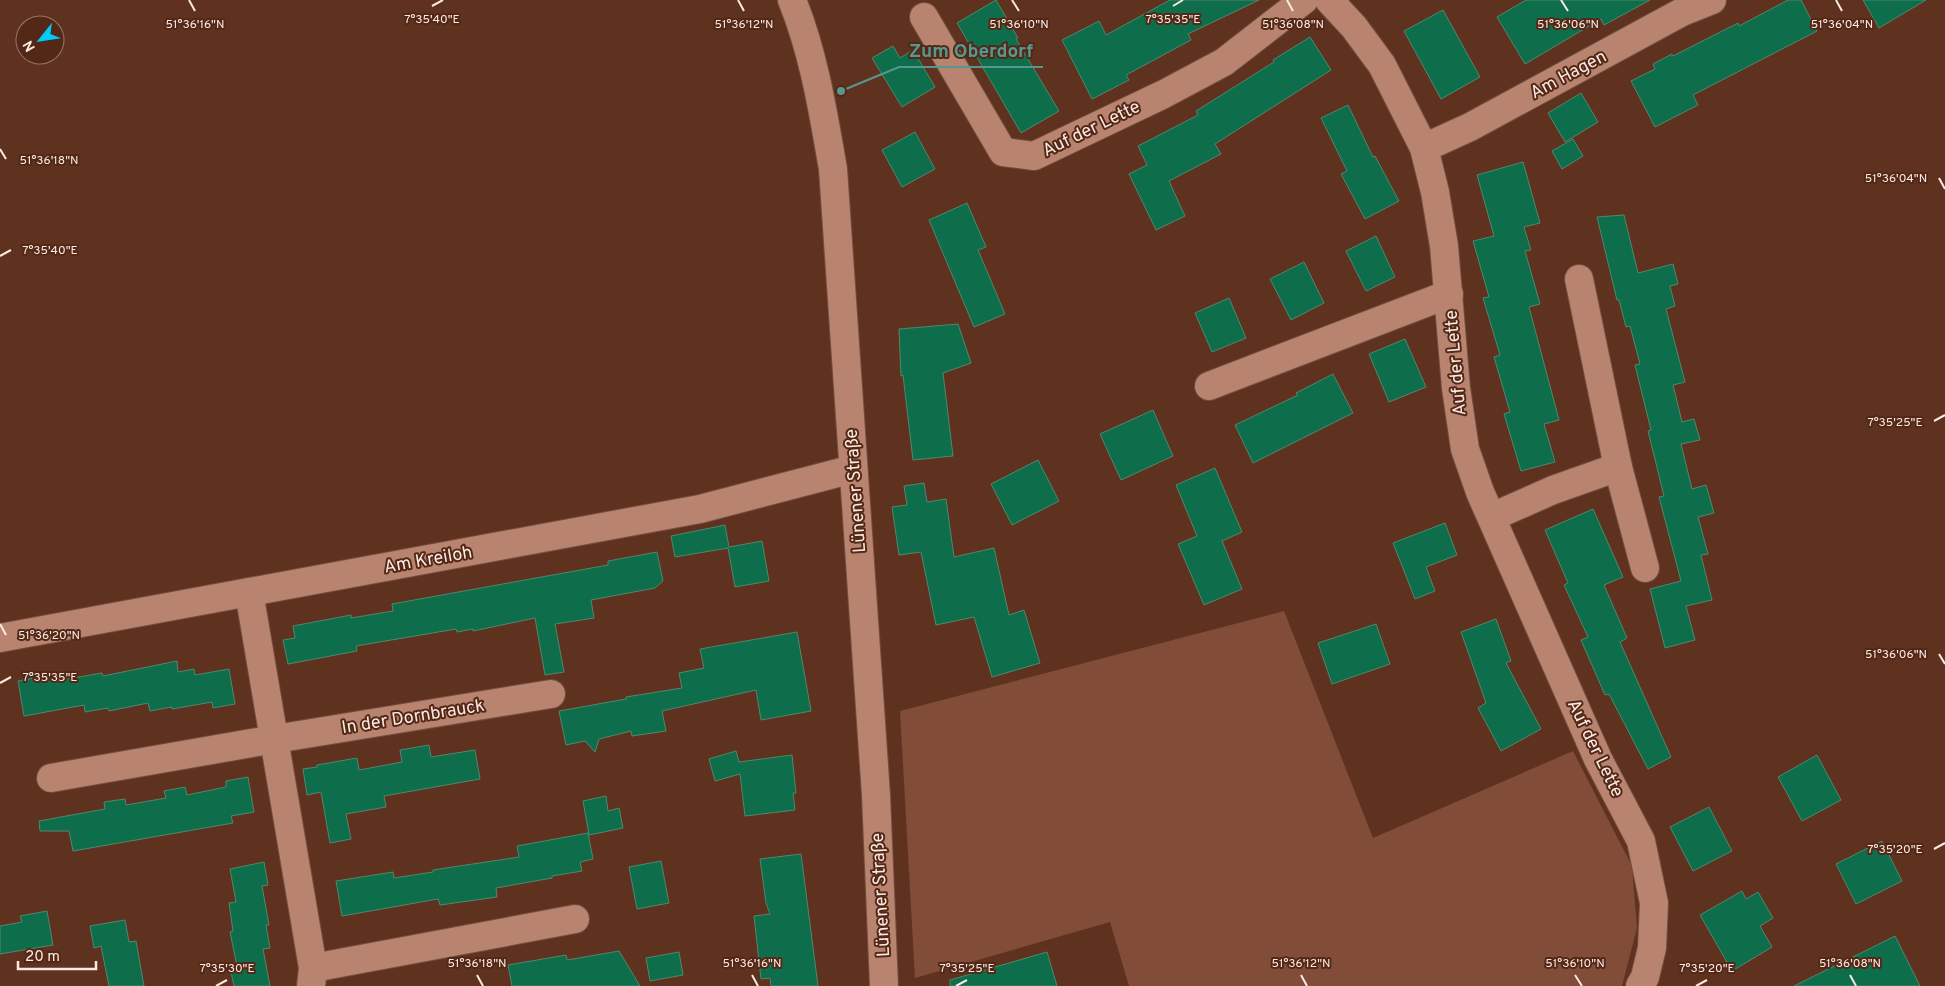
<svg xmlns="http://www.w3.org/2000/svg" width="1945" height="986" font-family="Overpass,sans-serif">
	<rect width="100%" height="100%" fill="#5f3220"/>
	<!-- green -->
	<polygon fill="#814c38" points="1284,611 1373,838 1573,751 1632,866 1637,928 1622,986 1129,986 1110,922 915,978 900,711"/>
	<!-- building -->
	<g fill="#0e6d4a" stroke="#51876d">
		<polygon points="996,0 1018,38 1016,39 1059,111 1021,133 957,23"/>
		<polygon points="1170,0 1259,0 1188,34 1191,40 1126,75 1129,80 1092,99 1062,40 1099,21 1106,35"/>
		<polygon points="1526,0 1650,0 1604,25 1601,19 1525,64 1497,17"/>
		<polygon points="1788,0 1801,0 1817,31 1693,95 1698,105 1655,127 1631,81 1655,69 1653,64 1672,54 1673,56 1738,23 1739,26"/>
		<polygon points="1863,0 1926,0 1879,28"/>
		<polygon points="1443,10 1480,77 1441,99 1404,31"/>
		<polygon points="1310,37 1331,70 1215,144 1221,154 1169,181 1185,216 1156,230 1129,174 1147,165 1138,146 1198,115 1196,111 1274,62 1273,60"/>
		<polygon points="893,46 900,58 913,50 935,87 902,107 872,58"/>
		<polygon points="1581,93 1598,122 1565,142 1548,113"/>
		<polygon points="1348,105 1373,157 1375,156 1399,201 1365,219 1341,174 1347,171 1321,118"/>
		<polygon points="915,132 935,169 902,187 882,150"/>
		<polygon points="1573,139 1583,156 1562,169 1552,151"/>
		<polygon points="1523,162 1540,223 1524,227 1531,250 1525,251 1540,304 1529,307 1559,420 1544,424 1555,462 1521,471 1504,414 1510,412 1494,357 1500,355 1483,298 1489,297 1473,241 1494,236 1477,175"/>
		<polygon points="967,203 986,247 978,250 1005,314 974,327 929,220"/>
		<polygon points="1624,215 1638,273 1673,264 1678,284 1670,286 1675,306 1666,309 1685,382 1673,385 1682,422 1694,419 1700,440 1681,444 1692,489 1706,485 1714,513 1698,517 1708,554 1701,555 1712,600 1686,606 1695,640 1665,648 1650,589 1681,581 1659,497 1664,496 1648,431 1651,430 1635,365 1640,364 1630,326 1626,327 1619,300 1617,300 1597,217"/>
		<polygon points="1376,236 1395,277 1366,291 1346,251"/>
		<polygon points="1304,262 1324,303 1291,320 1270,279"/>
		<polygon points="1229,298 1246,338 1212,352 1195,313"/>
		<polygon points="958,324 971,363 943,373 953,456 913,460 903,375 901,376 899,329"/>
		<polygon points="1405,339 1426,387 1389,402 1369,354"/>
		<polygon points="1333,374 1353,413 1253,463 1235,425 1298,395 1296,393"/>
		<polygon points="1153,410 1173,456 1121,480 1100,434"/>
		<polygon points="1038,460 1059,501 1012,525 991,484"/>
		<polygon points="1215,468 1242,532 1222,541 1242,589 1204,605 1178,544 1197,536 1176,485"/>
		<polygon points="924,483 927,502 946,499 954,557 994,548 1009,615 1024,610 1040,663 992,677 974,617 936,625 921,552 899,555 892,507 907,505 904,486"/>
		<polygon points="1593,509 1623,577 1604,585 1627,638 1620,642 1671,757 1648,769 1609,694 1605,695 1581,640 1588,637 1564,585 1568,583 1545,530"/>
		<polygon points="1445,523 1457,555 1426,567 1435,591 1415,599 1393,543"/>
		<polygon points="725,525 729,547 762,541 769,581 735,587 728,548 675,557 671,536"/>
		<polygon points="657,552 663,581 655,588 591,600 594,618 555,624 564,672 545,675 535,618 473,631 473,629 457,632 456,629 356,646 357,651 288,664 283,640 295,638 293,626 351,615 351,618 393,611 392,604 608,565 608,561"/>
		<polygon points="1496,619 1511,661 1506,663 1541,729 1501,751 1478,708 1486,703 1461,632"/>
		<polygon points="1376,624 1390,664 1332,684 1318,643"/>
		<polygon points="797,632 811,711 761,720 756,690 662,711 666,731 632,736 631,731 599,739 595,752 585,741 566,745 559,711 626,699 626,697 682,688 679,673 704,668 700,649"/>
		<polygon points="177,661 178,672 194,669 195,675 229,669 235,704 213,708 212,702 172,709 172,707 150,711 148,703 109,711 108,708 85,712 84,705 24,716 18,681 67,672 68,679 102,673 103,676"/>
		<polygon points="429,745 431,757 475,750 480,779 384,796 386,807 346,814 351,839 330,843 321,792 307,795 303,769 317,767 317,765 357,758 359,770 402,762 400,750"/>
		<polygon points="736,751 739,762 792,755 796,793 793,793 795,810 745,816 740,774 715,781 709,759"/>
		<polygon points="1817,755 1841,800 1802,821 1778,777"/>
		<polygon points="248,777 254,812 231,816 233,823 73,851 69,831 40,831 39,821 105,809 104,802 125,799 126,805 166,798 164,791 185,787 187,795 226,787 226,781"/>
		<polygon points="606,796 608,811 619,808 623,828 589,835 583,801"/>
		<polygon points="1709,807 1732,851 1693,871 1670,827"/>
		<polygon points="588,833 593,859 580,862 582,871 552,876 552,878 496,888 497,897 440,905 438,899 342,916 336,881 393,872 394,878 433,872 433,870 519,857 517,846"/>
		<polygon points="1882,841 1902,881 1856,904 1836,864"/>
		<polygon points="801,854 818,986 771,986 770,978 761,979 754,916 770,914 766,903 760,859"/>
		<polygon points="661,861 669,903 637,909 629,867"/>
		<polygon points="264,862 268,885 262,886 269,925 266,925 270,948 263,949 270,986 234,986 230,967 237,966 230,932 233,931 229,903 236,902 230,869"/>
		<polygon points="1742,891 1746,899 1758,892 1773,918 1760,926 1772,947 1732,971 1700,915"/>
		<polygon points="47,911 53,945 0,954 0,926 22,922 20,916"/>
		<polygon points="125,920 129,942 136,941 144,986 109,986 101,946 94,948 90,926"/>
		<polygon points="1895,936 1920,986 1794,986 1871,948"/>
		<polygon points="619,951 640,986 512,986 508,965 566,955 567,960"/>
		<polygon points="679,952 683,975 650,981 646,958"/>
		<polygon points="1047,952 1057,986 950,986 950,980"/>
	</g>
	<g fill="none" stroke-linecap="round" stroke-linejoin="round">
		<!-- street casing -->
		<g stroke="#734e3f" stroke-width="30">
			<g id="street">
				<polyline points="1329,0 1354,27 1382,65 1424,148 1435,192 1444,246 1456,388 1465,449 1480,492 1598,759 1641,841 1654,903 1652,948 1645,977 1640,986"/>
				<polyline points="924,17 1003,152 1034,156 1164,94 1224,62 1304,0"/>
				<polyline points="1424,148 1470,127 1682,12 1712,0"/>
				<polyline points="1579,279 1618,467 1645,568"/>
				<polyline points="1209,386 1449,294"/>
				<polyline points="1492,517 1553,490 1618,467"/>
				<polyline points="249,592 313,968 311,986"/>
				<polyline points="0,638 700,509 853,469"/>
				<polyline points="51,778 275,739 551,694"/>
				<polyline points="313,968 575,919"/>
			</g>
		</g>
		<!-- secondary casing -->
		<g stroke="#734e3f" stroke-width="30">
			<path id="secondary" d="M792,0C814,54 823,112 833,169L876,795L884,986"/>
		</g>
		<!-- street -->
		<use href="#street" stroke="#b8846f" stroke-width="28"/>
		<!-- secondary -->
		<use href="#secondary" stroke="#b8846f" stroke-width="28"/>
	</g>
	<!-- ticks -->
	<path fill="none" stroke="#fbe9e2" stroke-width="2" d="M189,0L195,11M738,0L744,11M1012,0L1019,11M1287,0L1293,11M1561,0L1568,11M1836,0L1842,11M432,6L443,0M1173,6L1183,0M0,149L6,159M1939,178L1945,189M0,256L11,250M1934,421L1945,415M0,624L6,635M1939,654L1945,664M0,683L11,677M1934,849L1945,843M477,975L483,986M752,975L758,986M1301,975L1307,986M1575,975L1582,986M1850,975L1856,986M216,986L227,980M956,986L967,980M1696,986L1707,980"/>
	<g text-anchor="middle" stroke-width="4" stroke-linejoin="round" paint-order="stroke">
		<!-- street labels -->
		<g font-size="18" fill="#fbe9e2" stroke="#542816">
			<text transform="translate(1568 74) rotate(-28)" y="6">Am Hagen</text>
			<text transform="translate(1091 128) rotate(-26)" y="6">Auf der Lette</text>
			<text transform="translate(1455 363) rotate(-95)" y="6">Auf der Lette</text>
			<text transform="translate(855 491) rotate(-94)" y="6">Lünener Straße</text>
			<text transform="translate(428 559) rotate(-10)" y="6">Am Kreiloh</text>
			<text transform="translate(413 716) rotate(-9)" y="6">In der Dornbrauck</text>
			<text transform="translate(1596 748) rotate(64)" y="6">Auf der Lette</text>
			<text transform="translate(880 895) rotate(-93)" y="6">Lünener Straße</text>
		</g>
	</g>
	<g font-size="12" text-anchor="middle" fill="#fbe9e2" stroke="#542816" stroke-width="4" stroke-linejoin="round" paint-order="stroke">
		<text x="432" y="23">7°35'40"E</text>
		<text x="1173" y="23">7°35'35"E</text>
		<text x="195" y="28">51°36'16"N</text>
		<text x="1019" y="28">51°36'10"N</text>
		<text x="1568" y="28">51°36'06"N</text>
		<text x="1842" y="28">51°36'04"N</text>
		<text x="744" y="28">51°36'12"N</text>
		<text x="1293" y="28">51°36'08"N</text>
		<text x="49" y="164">51°36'18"N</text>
		<text x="1896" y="182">51°36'04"N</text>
		<text x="50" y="254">7°35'40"E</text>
		<text x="1895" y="426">7°35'25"E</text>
		<text x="49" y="639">51°36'20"N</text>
		<text x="1896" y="658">51°36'06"N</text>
		<text x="50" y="681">7°35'35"E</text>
		<text x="1895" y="853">7°35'20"E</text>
		<text x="477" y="967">51°36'18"N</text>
		<text x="752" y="967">51°36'16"N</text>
		<text x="1301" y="967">51°36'12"N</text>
		<text x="1575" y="967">51°36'10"N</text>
		<text x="1850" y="967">51°36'08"N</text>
		<text x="227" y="972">7°35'30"E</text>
		<text x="967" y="972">7°35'25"E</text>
		<text x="1707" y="972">7°35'20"E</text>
	</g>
	<!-- callouts -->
	<path fill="none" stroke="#569891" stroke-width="2" d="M841 91L899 67H1043"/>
	<circle fill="#569891" stroke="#542816" stroke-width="2" cx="841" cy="91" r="5"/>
	<g font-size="19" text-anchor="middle" font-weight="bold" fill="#569891" stroke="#542816" stroke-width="4" stroke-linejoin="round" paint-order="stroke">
		<text x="971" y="57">Zum Oberdorf</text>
	</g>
	<!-- north arrow -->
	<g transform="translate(40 40) rotate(240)"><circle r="24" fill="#542816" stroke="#977568"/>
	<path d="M0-4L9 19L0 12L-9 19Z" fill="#01cbf9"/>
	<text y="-8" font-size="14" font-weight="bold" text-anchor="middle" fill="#fbe9e2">N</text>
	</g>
	<!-- scale -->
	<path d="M18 961v8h78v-8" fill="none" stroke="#fbe9e2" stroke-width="2.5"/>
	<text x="25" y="961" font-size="15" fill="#fbe9e2" stroke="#542816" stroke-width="4" paint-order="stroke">20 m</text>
</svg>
